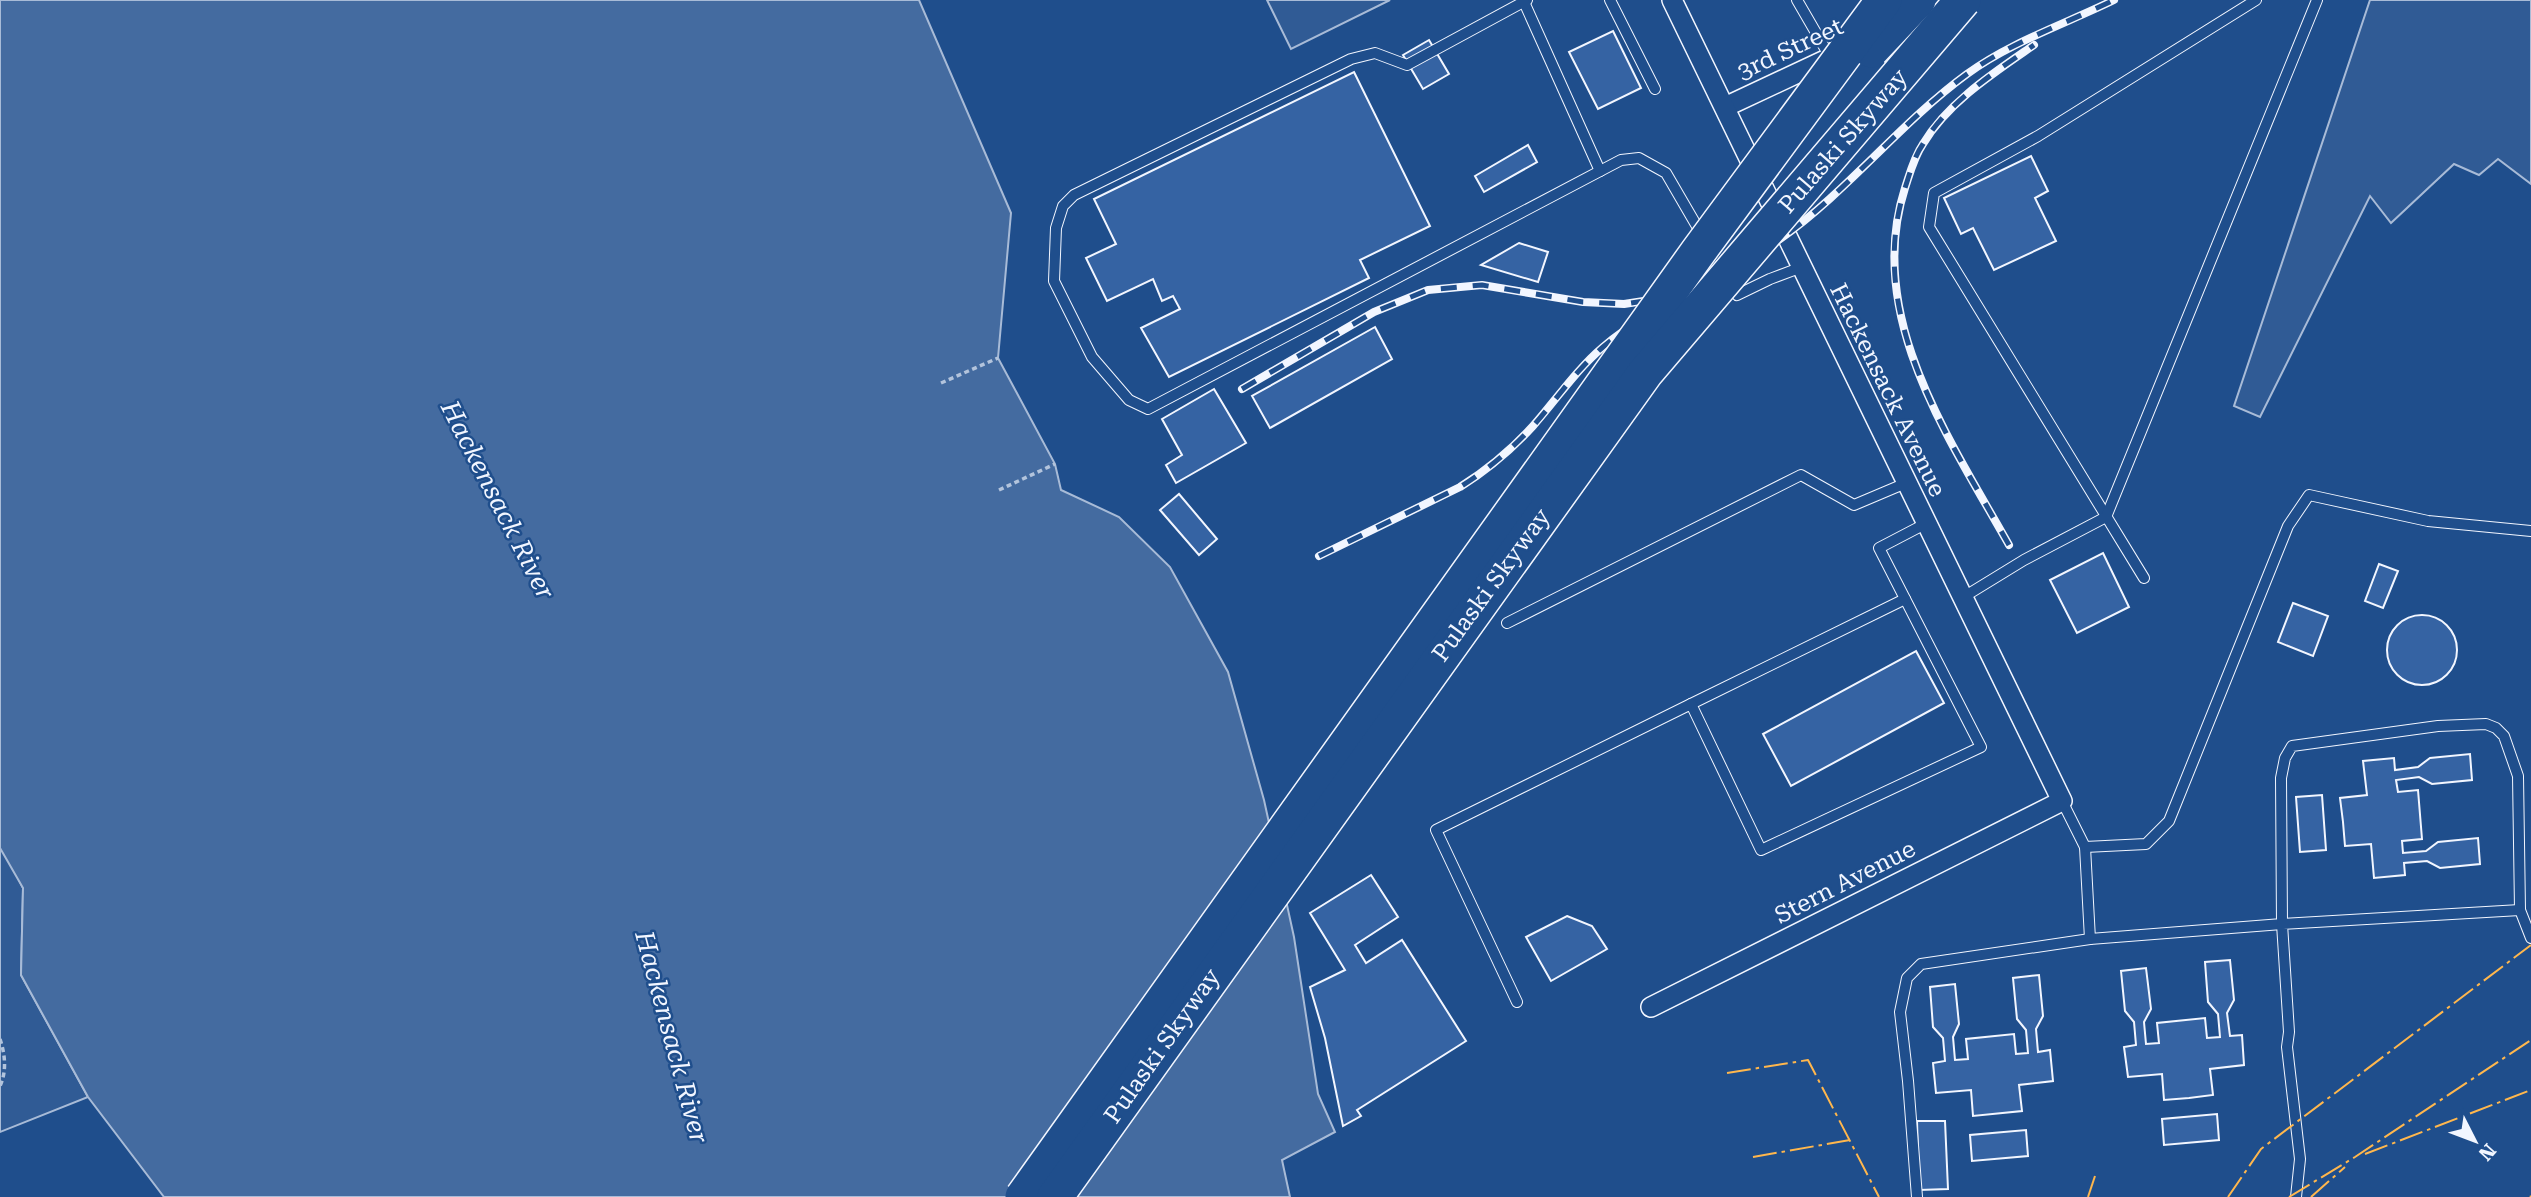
<svg xmlns="http://www.w3.org/2000/svg" width="2531" height="1197" font-family="'Roboto Serif',serif">
	<rect width="100%" height="100%" fill="#1f4e8c"/>
	<!-- built -->
	<g fill="#305b95" stroke="#a8bbd7" stroke-width="2">
		<polygon points="1267,0 1390,0 1291,49"/>
		<polygon points="2370,0 2531,0 2531,184 2498,159 2479,175 2454,164 2391,223 2370,196 2260,417 2234,406"/>
		<polygon points="0,841 23,888 21,975 88,1097 0,1132"/>
	</g>
	<!-- water -->
	<polygon fill="#446ba0" stroke="#a8bbd7" stroke-width="2" points="0,0 919,0 1011,213 998,358 1055,464 1061,490 1119,517 1170,567 1228,672 1264,800 1294,937 1318,1094 1335,1132 1282,1160 1290,1197 164,1197 88,1097 21,975 23,888 0,848"/>
	<!-- building -->
	<g fill="#3563a3" stroke="#f2f6ff" stroke-width="2">
		<polygon points="1613,31 1641,88 1598,109 1569,52"/>
		<polygon points="1429,40 1449,74 1423,89 1403,55"/>
		<polygon points="1354,72 1430,226 1360,260 1369,278 1169,377 1141,328 1180,309 1173,296 1162,301 1153,279 1107,301 1086,258 1116,244 1094,199"/>
		<polygon points="1528,145 1537,162 1484,192 1475,176"/>
		<polygon points="2031,156 2048,191 2035,198 2056,241 1994,270 1973,228 1961,234 1944,198"/>
		<polygon points="1519,243 1548,252 1538,282 1481,265"/>
		<polygon points="1375,327 1392,359 1270,428 1252,396"/>
		<polygon points="1214,389 1246,443 1176,483 1166,465 1182,455 1162,419"/>
		<polygon points="1179,494 1217,539 1199,555 1160,510"/>
		<polygon points="2103,553 2129,607 2077,633 2050,580"/>
		<polygon points="2379,564 2398,571 2383,608 2365,601"/>
		<polygon points="2293,603 2328,616 2313,656 2278,642"/>
		<circle cx="2422" cy="650" r="35"/>
		<polygon points="1916,651 1944,703 1791,786 1763,734"/>
		<polygon points="2470,754 2472,780 2432,784 2419,777 2396,780 2398,792 2418,790 2422,839 2402,841 2403,853 2426,851 2438,842 2478,838 2480,864 2440,868 2427,861 2404,863 2405,875 2374,878 2371,844 2345,846 2343,822 2340,798 2367,795 2363,761 2394,758 2395,770 2418,767 2430,758"/>
		<polygon points="2322,795 2326,850 2300,852 2296,797"/>
		<polygon points="1371,875 1398,917 1355,945 1366,963 1402,940 1466,1041 1357,1110 1361,1116 1343,1126 1325,1038 1310,987 1345,970 1310,913"/>
		<polygon points="1567,916 1592,926 1607,949 1551,981 1526,937"/>
		<polygon points="2230,960 2234,1000 2227,1013 2230,1036 2242,1035 2244,1065 2210,1069 2213,1095 2189,1098 2164,1100 2162,1074 2128,1077 2124,1047 2136,1045 2134,1022 2125,1011 2121,971 2146,968 2151,1009 2144,1022 2146,1044 2159,1043 2157,1023 2205,1018 2207,1038 2220,1037 2218,1014 2208,1002 2205,962"/>
		<polygon points="2039,975 2043,1016 2036,1029 2038,1052 2050,1050 2053,1081 2019,1085 2022,1111 1973,1116 1971,1090 1936,1093 1933,1063 1945,1061 1943,1038 1933,1027 1930,987 1955,984 1959,1024 1953,1037 1955,1060 1968,1059 1966,1039 2014,1034 2016,1054 2028,1053 2026,1030 2017,1019 2013,978"/>
		<polygon points="2217,1114 2219,1140 2164,1145 2162,1119"/>
		<polygon points="1917,1121 1945,1121 1948,1189 1919,1190"/>
		<polygon points="2026,1130 2028,1156 1972,1161 1970,1135"/>
	</g>
	<g fill="none" stroke-linecap="round" stroke-linejoin="round">
		<!-- service casing -->
		<g stroke="#f2f6ff" stroke-width="12">
			<g id="service">
				<polyline points="1527,0 1407,65 1375,53 1351,59 1074,195 1063,206 1056,228 1054,281 1092,357 1129,400 1148,409 1621,160 1639,158 1666,173 1702,235"/>
				<polyline points="1610,0 1655,89"/>
				<polyline points="1797,0 1830,57"/>
				<polyline points="1524,2 1600,171"/>
				<polyline points="1730,285 1737,295 1770,279 1802,267"/>
				<polyline points="2144,578 1929,227 1934,193 2038,136 2256,0"/>
				<polyline points="1962,598 2024,560 2106,517 2317,0"/>
				<polyline points="1507,623 1801,475 1854,505 1906,483"/>
				<polyline points="1691,704 1905,599"/>
				<polyline points="2062,801 2085,847 2090,939"/>
				<polyline points="2085,847 2146,844 2169,821 2288,526 2309,495 2428,521 2531,531"/>
				<polyline points="1517,1002 1436,830 1691,704 1761,850 1981,747 1879,548 1925,524"/>
				<polyline points="1917,1197 1908,1081 1900,1012 1907,978 1921,964 2090,939 2282,924 2281,778 2285,758 2292,746 2438,726 2486,724 2496,728 2504,736 2518,776 2520,910 2531,938"/>
				<polyline points="2296,1197 2300,1159 2287,1047 2289,1032 2282,924 2520,910"/>
			</g>
		</g>
		<!-- minor casing -->
		<g stroke="#f2f6ff" stroke-width="22">
			<g id="minor">
				<polyline points="1725,107 1838,54"/>
				<polyline points="1651,1007 2062,801 1672,0"/>
			</g>
		</g>
		<!-- path -->
		<g stroke="#b3c4dc" stroke-width="3.5" stroke-dasharray="5 3.5" stroke-linecap="butt">
			<polyline points="941,383 998,358"/>
			<polyline points="999,490 1055,464"/>
			<path d="M0,1039C5,1054 7,1071 0,1086"/>
		</g>
		<!-- service -->
		<use href="#service" stroke="#1f4e8c" stroke-width="10"/>
		<!-- minor -->
		<use href="#minor" stroke="#1f4e8c" stroke-width="19"/>
		<!-- rail casing -->
		<g stroke="#f2f6ff" stroke-width="8">
			<g id="rail">
				<polyline points="1242,389 1374,312 1428,290 1482,285 1583,302 1624,304 1670,297"/>
				<path d="M2009,545C1949,438 1864,316 1905,188C1910,173 1914,157 1923,144C1948,102 1995,72 2034,45"/>
				<path d="M1319,556L1460,487C1487,470 1511,450 1533,426C1556,400 1576,370 1603,347C1656,302 1724,280 1780,239C1848,191 1900,123 1967,74C2011,42 2065,24 2114,0"/>
			</g>
		</g>
		<!-- rail -->
		<use href="#rail" stroke="#1f4e8c" stroke-width="5" stroke-dasharray="16" stroke-linecap="butt"/>
		<!-- motorway-bridge casing -->
		<g stroke="#f2f6ff" stroke-width="38" stroke-linecap="butt">
			<g id="motorway-bridge">
				<polyline points="1871,50 1918,0"/>
				<polyline points="1023,1197 1698,252 1884,0"/>
				<polyline points="1055,1197 1645,373 1963,0"/>
			</g>
		</g>
		<!-- motorway-bridge -->
		<use href="#motorway-bridge" stroke="#1f4e8c" stroke-width="35"/>
		<!-- power -->
		<g stroke="#ffb74d" stroke-width="2" stroke-dasharray="24 5 3.5 5" stroke-linecap="butt">
			<polyline points="1727,1073 1808,1060 1879,1197"/>
			<polyline points="2365,1154 2531,1090"/>
			<polyline points="1753,1157 1850,1140"/>
			<polyline points="2088,1197 2095,1176"/>
			<polyline points="2228,1197 2261,1149 2531,945"/>
			<polyline points="2289,1197 2355,1157 2531,1040"/>
			<polyline points="2311,1197 2345,1167"/>
			<polyline points="2530,1197 2531,1196"/>
		</g>
	</g>
	<g text-anchor="middle" stroke-width="5" stroke-linejoin="round" paint-order="stroke">
		<!-- street labels -->
		<g font-size="24" fill="#f2f6ff" stroke="#1f4e8c">
			<text transform="translate(1790 49) rotate(-25)" y="8">3rd Street</text>
			<text transform="translate(1843 141) rotate(-49)" y="8">Pulaski Skyway</text>
			<text transform="translate(1888 390) rotate(64)" y="8">Hackensack Avenue</text>
			<text transform="translate(1491 585) rotate(-54)" y="8">Pulaski Skyway</text>
			<text transform="translate(1845 882) rotate(-27)" y="8">Stern Avenue</text>
			<text transform="translate(1162 1046) rotate(-55)" y="8">Pulaski Skyway</text>
		</g>
		<!-- water labels -->
		<g font-size="26" font-style="italic" fill="#f2f6ff" stroke="#1f4e8c">
			<text transform="translate(498 500) rotate(63)" y="9">Hackensack River</text>
			<text transform="translate(672 1037) rotate(75)" y="9">Hackensack River</text>
		</g>
	</g>
	<!-- north arrow -->
	<g transform="translate(2475 1141) rotate(132)" stroke="#1f4e8c" stroke-width="5" paint-order="stroke">
	<path d="M0-5L12 26L0 18L-12 26Z" fill="#f2f6ff"/>
	<text y="-10" font-size="19" font-weight="bold" text-anchor="middle" fill="#f2f6ff">N</text>
	</g>
</svg>
